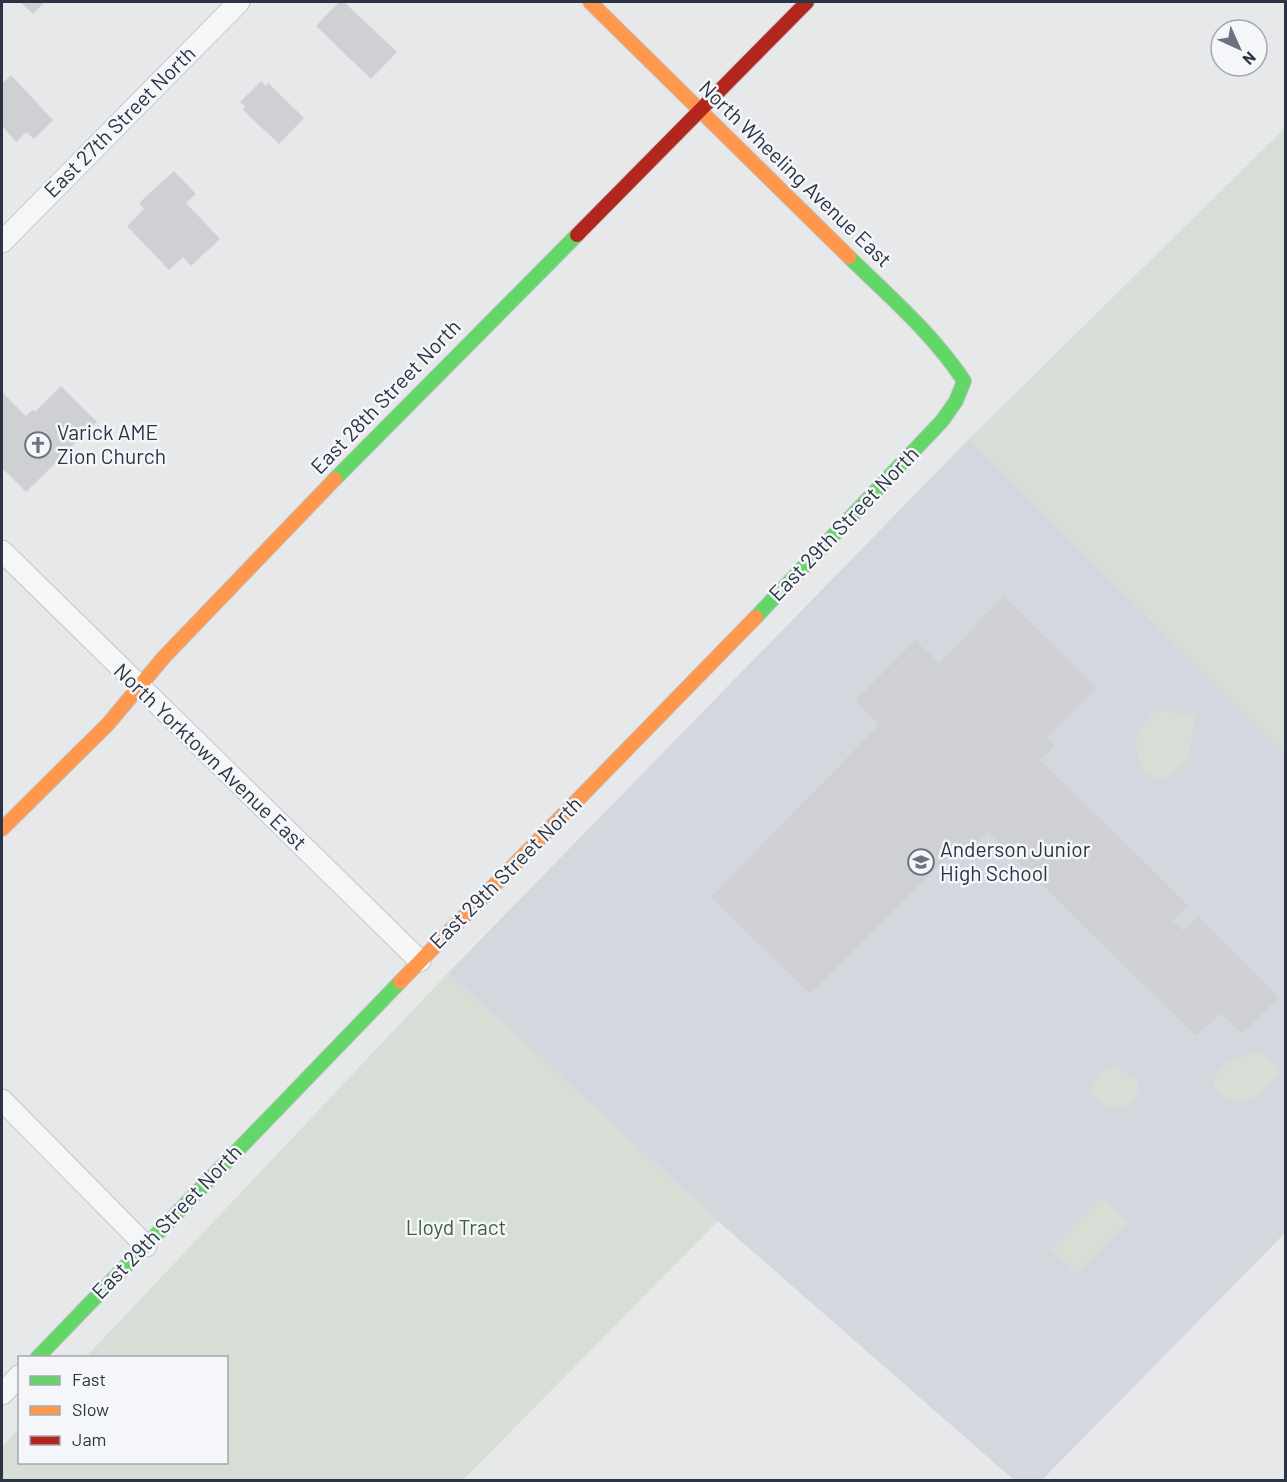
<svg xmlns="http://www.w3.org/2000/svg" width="1287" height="1482" font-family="Barlow,sans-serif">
	<rect width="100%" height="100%" fill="#e6e8ea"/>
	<!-- built -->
	<polygon fill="#d4d7dd" points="969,439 1285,752 1285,1233 1042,1480 1014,1480 718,1221 448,973"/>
	<!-- green -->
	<g fill="#d6ded6">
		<polygon points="1285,128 1285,752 969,439"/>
		<path d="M1155,710L1196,716L1187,761L1162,781L1145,773C1130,741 1134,737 1155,710Z"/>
		<polygon points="448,973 718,1221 463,1480 2,1480 2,1447 19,1428 20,1462 226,1462 226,1358 86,1357"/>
		<path d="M1257,1053L1266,1055L1278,1067L1279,1074L1258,1096L1241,1101L1228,1100L1217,1092L1213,1083C1222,1059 1234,1059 1257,1053Z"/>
		<polygon points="1116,1067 1137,1080 1138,1093 1129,1105 1110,1108 1093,1095 1090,1088 1101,1071"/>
		<polygon points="1102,1197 1128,1222 1077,1274 1051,1249"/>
	</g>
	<!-- building -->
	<g fill="#ced0d3">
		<polygon points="20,2 45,2 33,14"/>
		<polygon points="339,2 344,2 397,52 371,79 316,26"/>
		<polygon points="11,75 53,120 34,139 26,132 16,142 2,126 2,84"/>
		<polygon points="261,81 266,86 268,83 304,118 279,144 243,110 245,107 240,102"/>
		<polygon points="174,171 196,194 186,203 220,239 191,266 183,257 169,270 127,226 144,209 139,203"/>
		<polygon points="61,386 97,422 26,492 2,468 2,392 26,416 33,410 35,412"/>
		<polygon points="1004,596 1097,688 1047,738 1055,746 1040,760 1188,905 1173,921 1184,931 1198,917 1279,997 1242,1034 1221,1013 1196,1036 988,832 963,857 955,849 810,994 711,897 879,725 855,701 915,640 939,663"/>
	</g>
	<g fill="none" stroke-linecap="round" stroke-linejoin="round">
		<!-- street casing -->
		<g stroke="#c4c6c8" stroke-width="23">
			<g id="street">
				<polyline points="2,242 239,2"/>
				<polyline points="2,551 420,961"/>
				<polyline points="2,1100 146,1246"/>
				<polyline points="2,1394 20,1375"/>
			</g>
		</g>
		<!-- fast casing -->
		<g stroke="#c4c6c8" stroke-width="16">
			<g id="fast">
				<polyline points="335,479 577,235"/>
				<path d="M756,617L942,421L956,401L964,381C933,334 889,296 849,257"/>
				<polyline points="37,1358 400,982"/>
			</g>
		</g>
		<!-- slow casing -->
		<g stroke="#c4c6c8" stroke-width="16">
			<g id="slow">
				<polyline points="590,2 849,257"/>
				<polyline points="2,829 108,724 164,657 335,479"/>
				<polyline points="400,982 756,617"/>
			</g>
		</g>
		<!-- jam casing -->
		<g stroke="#c4c6c8" stroke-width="16">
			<polyline id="jam" points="577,235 807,2"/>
		</g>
		<!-- street -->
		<use href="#street" stroke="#f5f6f7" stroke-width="21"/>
		<!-- fast -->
		<use href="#fast" stroke="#63d668" stroke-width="14"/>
		<!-- slow -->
		<use href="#slow" stroke="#ff974d" stroke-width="14"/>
		<!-- jam -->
		<use href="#jam" stroke="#b3261e" stroke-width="14"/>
	</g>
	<!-- icons -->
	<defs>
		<g id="church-ring" transform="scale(1.35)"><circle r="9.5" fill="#f4f6f9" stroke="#6c737f" stroke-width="1.5"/><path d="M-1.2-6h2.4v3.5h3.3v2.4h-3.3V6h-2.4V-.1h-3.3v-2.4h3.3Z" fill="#6c737f"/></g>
		<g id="school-ring" transform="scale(1.35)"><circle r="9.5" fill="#f4f6f9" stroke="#6c737f" stroke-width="1.5"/><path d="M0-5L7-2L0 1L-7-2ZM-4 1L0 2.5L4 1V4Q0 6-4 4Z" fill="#6c737f"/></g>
	</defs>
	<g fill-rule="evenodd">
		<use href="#church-ring" x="38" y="445"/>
		<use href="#school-ring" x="921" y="862"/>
	</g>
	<g text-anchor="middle" stroke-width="5" stroke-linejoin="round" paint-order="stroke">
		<!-- street labels -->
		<g font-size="21" fill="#2b3445" stroke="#f4f6f9">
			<text transform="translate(120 122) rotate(-45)" y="7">East 27th Street North</text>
			<text transform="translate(795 174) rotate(44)" y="7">North Wheeling Avenue East</text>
			<text transform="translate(386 397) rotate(-46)" y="7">East 28th Street North</text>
			<text transform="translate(844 524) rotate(-46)" y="7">East 29th Street North</text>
			<text transform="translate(210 757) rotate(44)" y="7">North Yorktown Avenue East</text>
			<text transform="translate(506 873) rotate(-45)" y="7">East 29th Street North</text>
			<text transform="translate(167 1222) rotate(-46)" y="7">East 29th Street North</text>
		</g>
		<!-- poi labels -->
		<g font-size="21" fill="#2b3445" stroke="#f4f6f9" text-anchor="start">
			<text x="57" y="440">Varick AME<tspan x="57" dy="24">Zion Church</tspan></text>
			<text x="940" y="857">Anderson Junior<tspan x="940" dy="24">High School</tspan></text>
		</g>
		<!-- park labels -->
		<g font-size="21" fill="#3f6138" stroke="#f4f6f9">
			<text x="456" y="1235">Lloyd Tract</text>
		</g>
	</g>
	<!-- border -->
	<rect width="1287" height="1482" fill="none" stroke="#2b3445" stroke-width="6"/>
	<!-- legend -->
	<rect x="18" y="1356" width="210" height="108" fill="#f4f6f9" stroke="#a4a8b1" stroke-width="1.5"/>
	<rect x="30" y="1376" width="30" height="9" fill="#63d668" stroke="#a4a8b1" stroke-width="1.5"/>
	<text x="72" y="1386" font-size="18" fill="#2b3445">Fast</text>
	<rect x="30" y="1406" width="30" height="9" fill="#ff974d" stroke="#a4a8b1" stroke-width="1.5"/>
	<text x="72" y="1416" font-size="18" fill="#2b3445">Slow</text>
	<rect x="30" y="1436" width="30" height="9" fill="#b3261e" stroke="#a4a8b1" stroke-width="1.5"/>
	<text x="72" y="1446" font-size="18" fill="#2b3445">Jam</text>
	<!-- north arrow -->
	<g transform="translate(1239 48) rotate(135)"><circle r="28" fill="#f4f6f9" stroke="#a4a8b1" stroke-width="1.5"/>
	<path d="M0-4.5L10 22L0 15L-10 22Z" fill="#6c737f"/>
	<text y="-9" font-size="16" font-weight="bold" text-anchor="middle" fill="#2b3445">N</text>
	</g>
</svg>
